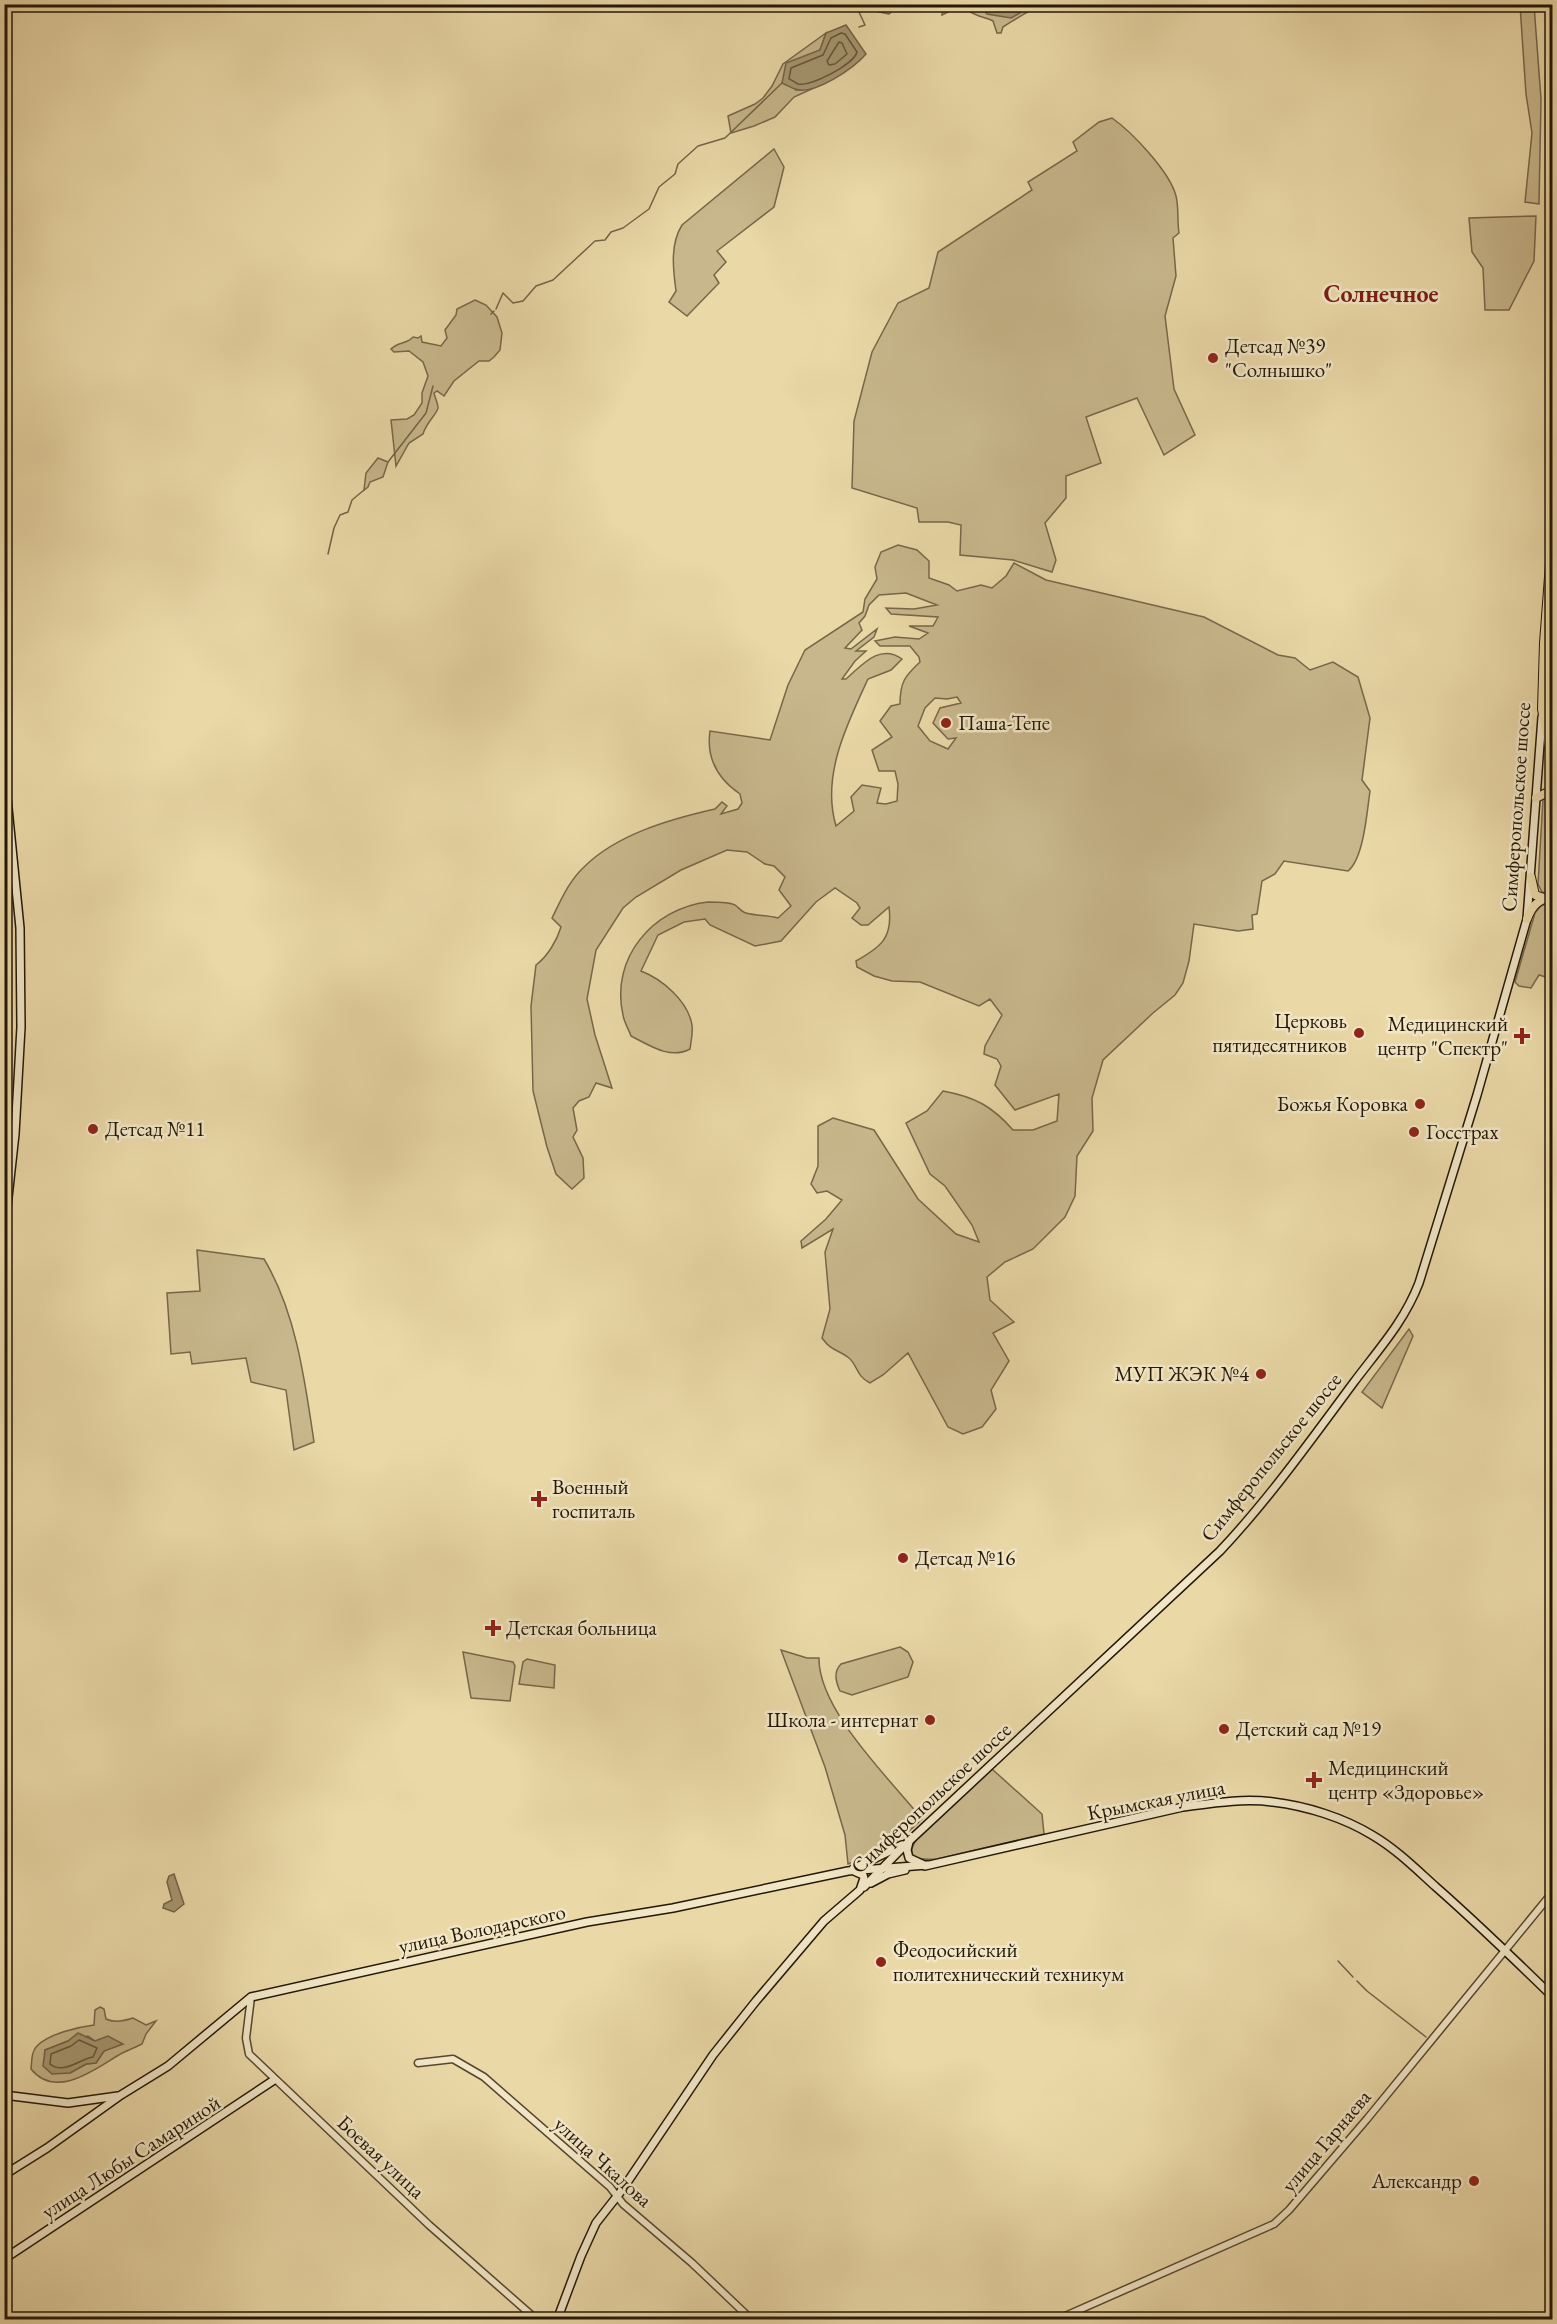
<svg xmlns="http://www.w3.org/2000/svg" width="1557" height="2324" font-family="'EB Garamond',serif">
	<rect width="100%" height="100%" fill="#ead8a7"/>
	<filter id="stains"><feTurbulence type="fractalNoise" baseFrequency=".00333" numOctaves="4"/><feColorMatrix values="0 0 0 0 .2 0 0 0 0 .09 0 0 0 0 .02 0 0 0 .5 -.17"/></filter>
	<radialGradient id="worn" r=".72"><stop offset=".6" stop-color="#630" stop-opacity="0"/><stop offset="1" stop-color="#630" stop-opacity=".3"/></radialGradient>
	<!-- green -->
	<g fill="#c8b78c" stroke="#766749" stroke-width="1.5" fill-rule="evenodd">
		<path d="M943,5H1043C1028,10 1016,19 1003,27L1001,33H997L993,21C988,18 984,18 979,16C959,8 965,3 942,15Z"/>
		<polygon points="1520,5 1534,5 1541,99 1539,204 1525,202 1532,133 1526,94"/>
		<polygon points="826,33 820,50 796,90 816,87 794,97 775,117 754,126 731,133 728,116 755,104 763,98 772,86 783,64"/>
		<path d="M1112,118C1132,132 1170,172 1176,196C1179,207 1177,221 1179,233L1173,238L1176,276L1165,316L1174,389L1195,435L1164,455L1137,398L1086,417L1101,463L1066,476V498L1045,523L1056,560L1052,572L1013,560L960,555L961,525L948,522H919L917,508L852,488L854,421L872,352L898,303L929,288L938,252L1032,190L1028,182L1077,151L1073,142L1099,122Z"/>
		<path d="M774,149L784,167L774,207L717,251L726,262L714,275L719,283L687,316L669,302L676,291C673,269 670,244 682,225Z"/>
		<polygon points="1536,216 1534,261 1509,310 1485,310 1483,268 1472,252 1469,218"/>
		<path d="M475,300L486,305L497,317L502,333L500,350L494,357L489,361H479L454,381L444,396L437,391L434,393C435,398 438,403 438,408C437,414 426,423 423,434L409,443L396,466L391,420L407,419L414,415L422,403V393L428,376L423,362L409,351L394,352L391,349C398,342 407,344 413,337L418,338L421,336L422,342L441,346L447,338L445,330L456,315L457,309Z"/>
		<polygon points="378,458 388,462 383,477 370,482 368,487 364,490 366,473"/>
		<path d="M898,545L917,550L929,561V578L949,585L957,591L981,585L992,588L1006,576L1014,563L1046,580L1204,617L1278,655L1295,658L1310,670L1333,662L1358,677L1370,718L1362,780L1370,791C1367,811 1364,858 1348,871L1284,861L1275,874L1262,881L1257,914L1252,915L1253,929L1238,931L1194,924L1189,961L1183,983L1175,995L1153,1013L1103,1060L1092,1098L1093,1131L1077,1156L1075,1196L1065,1217L1033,1249L1005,1262L987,1277L990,1300L1014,1322L993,1333L1009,1361L991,1390L996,1409L982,1427L963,1434L948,1427L908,1353L883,1375L870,1383C856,1376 858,1366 849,1358C838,1349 832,1352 822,1338L830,1309L825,1252L833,1229L802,1248L801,1241L826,1219L842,1200L827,1191L817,1193L811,1184L818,1166V1126L833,1118L874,1130L918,1199L956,1234L979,1242L972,1225L945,1186L930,1174L906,1123L927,1111L943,1091C975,1097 992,1106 1013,1130H1033L1057,1121L1059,1094L1015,1110L995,1085L1001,1066L997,1059L984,1054L985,1046L1002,1015L990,999L979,1006L920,982L892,981L874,976L857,967L856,961C881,947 893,938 889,907L868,925H861L852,918L860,908L857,903L835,888L816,902L781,941L755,946L710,925L705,919L684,922L658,935L641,971C662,979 688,1001 692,1025C693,1032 691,1042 690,1049C670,1060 649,1045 631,1036C629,1030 624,1022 623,1015C610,958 653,908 708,902C716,902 730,902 735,905C739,908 742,912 746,913C757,916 767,915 778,918L791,906L779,890L785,877L774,866L765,864L747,852L727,850L681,870L636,897L623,908L596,950L587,999L595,1035L612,1088L596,1083L589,1097L579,1101L573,1108L577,1130L573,1137L583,1158L584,1178L572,1189L556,1174L547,1147L533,1091L531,1006L536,965C548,956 557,940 561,927L552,918C561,900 569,881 584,867C617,834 671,819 715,809L722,802L727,806L721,814L738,809L742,803L740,794C718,779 706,759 710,731L770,740L788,685L805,650L863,612L865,599L877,579L875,567L881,552ZM906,593L937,605L914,609L886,608L891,614L938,617L933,626H909L928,633L919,639L895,637L875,641L880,646H910L919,657L920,662C905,676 900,682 900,704L891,706L880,721L892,737L872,750L879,771H895L898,784L897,801L886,804L877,803L881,788L862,785L851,797L854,811L836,826C821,776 847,724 868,679L891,670L902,659C880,643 862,665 846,679H842L855,661L866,651H856L874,637L877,629L851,649L845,648L862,630L859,623L865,616L869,605L879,595ZM957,697L961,703L940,708L933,723L948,739L956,738L948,749L930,741L918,726L925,708L935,698L947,699Z"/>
		<polygon points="1546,798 1551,799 1552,803 1552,893 1542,892 1538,884 1543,799"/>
		<polygon points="1552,902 1552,979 1539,975 1531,988 1519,986 1515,982 1535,913 1541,906"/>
		<path d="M197,1250L264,1259C296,1312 305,1381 314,1442L294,1450L286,1390L251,1382L246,1358L192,1364L190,1352L171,1354L167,1293L200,1291Z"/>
		<polygon points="1409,1329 1413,1336 1382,1408 1362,1392"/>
		<path d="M900,1647L908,1652L913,1662L908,1677L852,1695L840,1691C836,1682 833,1672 841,1664Z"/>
		<path d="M781,1650L807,1658H819C818,1710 891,1780 922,1819C901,1841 876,1854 848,1864L845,1835L825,1767Z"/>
		<polygon points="463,1652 513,1662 515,1666 510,1701 471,1698"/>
		<polygon points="527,1659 555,1665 554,1688 519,1684 523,1662"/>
		<path d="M992,1769L1042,1814L1044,1834L937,1859C922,1860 902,1860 917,1839Z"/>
		<path d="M100,2007L104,2009L106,2019C114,2023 124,2021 133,2018L146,2025L156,2021L146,2034L142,2044C134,2048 125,2051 117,2056C93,2071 55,2099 31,2069C32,2061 31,2052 37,2046C48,2034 78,2027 94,2025L95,2010ZM88,2036L95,2041L122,2043L104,2051L96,2063L86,2064L70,2073L45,2050L68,2041Z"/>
	</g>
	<!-- water -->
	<g fill="#a69670" stroke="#726346" stroke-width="1.5">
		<polygon points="980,5 1034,5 1011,18 987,14"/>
		<path d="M846,25L866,54C854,68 814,96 795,89C791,88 787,85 782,83L786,63L820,50L826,33Z"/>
		<polygon points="174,1874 184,1904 174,1912 163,1908 164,1904 172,1900 167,1882 169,1876"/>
		<polygon points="78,2033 95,2041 108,2036 123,2044 104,2051 96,2063 86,2064 70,2073 52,2074 43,2066 45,2050 68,2041"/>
	</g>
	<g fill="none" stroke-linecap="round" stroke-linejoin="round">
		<!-- shore -->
		<g stroke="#64563b" stroke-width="1.5">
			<path d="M841,33L845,34L857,52C854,64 811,87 798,84C798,84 790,79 789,79L791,68L823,55L831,38Z"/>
			<polygon points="839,42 842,43 847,54 835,64 829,65 827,61"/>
			<path d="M79,2040L97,2048L93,2057C80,2059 63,2075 50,2064L51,2054L71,2046Z"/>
		</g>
		<!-- stream -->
		<g stroke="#726346" stroke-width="1.5">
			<polyline points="859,27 865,25 859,12 865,9 889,14 901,4"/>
			<polyline points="496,309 503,293 513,303 523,301 536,286 553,280 595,241 605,240 611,232 623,228 649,209 659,187 675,174 678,164 698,146 725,138 782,83"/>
			<polyline points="491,314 494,311"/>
			<polyline points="388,462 426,413 433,386"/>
			<polyline points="328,554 334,528 340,515 348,512 352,500 364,490"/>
			<polyline points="1338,1961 1353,1977"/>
			<polyline points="1357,1981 1367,1991 1426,2037"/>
		</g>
		<!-- tertiary casing -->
		<g stroke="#55472e" stroke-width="9">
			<g id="tertiary">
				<polyline points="251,1997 246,2038 249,2054 429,2225 537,2320"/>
				<polyline points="418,2063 453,2059 484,2077 610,2187 623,2204 692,2263 752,2320"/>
				<polyline points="1056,2320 1274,2224 1289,2210 1367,2119 1552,1893"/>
			</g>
		</g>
		<!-- secondary casing -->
		<g stroke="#231706" stroke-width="10">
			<g id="secondary">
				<polyline points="4,768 20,928 21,1027 15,1134 4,1234"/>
				<polyline points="909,1842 907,1850 909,1858 922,1864"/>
				<path d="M925,1866L1183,1807C1213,1803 1243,1798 1273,1802C1307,1806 1344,1818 1372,1835C1396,1849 1416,1869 1436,1887C1476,1922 1514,1959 1552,1996"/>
				<polyline points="853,1869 902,1845"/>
				<polyline points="871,1883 888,1874 905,1870"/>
				<path d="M864,1887L905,1845L1220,1551C1269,1499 1311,1440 1354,1382C1378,1350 1404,1322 1419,1283L1477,1095L1527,919L1542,717"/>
				<polyline points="4,2095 68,2103 118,2096"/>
				<polyline points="4,2175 47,2148 121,2095 168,2066 251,1997 587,1922 673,1908 848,1871 927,1865"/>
				<polyline points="4,2259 274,2080"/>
				<polyline points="557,2320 581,2256 596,2223 607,2209 622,2190 713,2055 756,2001 824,1921 860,1890 864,1878 863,1875 856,1872"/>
			</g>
		</g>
		<!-- primary casing -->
		<g stroke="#231706" stroke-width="10">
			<g id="primary">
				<polyline points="1552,537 1544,643 1542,709 1552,763"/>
				<polyline points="1536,798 1546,793 1552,794"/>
				<polyline points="1531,877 1535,895 1544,898"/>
				<path d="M1527,919C1532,906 1538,899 1552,897"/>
			</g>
		</g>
		<!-- tertiary -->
		<use href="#tertiary" stroke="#f1e6c6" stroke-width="6"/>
		<!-- secondary -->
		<use href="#secondary" stroke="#f1e6c6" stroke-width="7"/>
		<!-- primary -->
		<use href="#primary" stroke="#ead8a7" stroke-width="8"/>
	</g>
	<!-- markers -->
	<g fill="#8f2418" stroke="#f1e6c6" stroke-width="2">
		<circle cx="1213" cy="358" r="6"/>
		<circle cx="946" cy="723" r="6"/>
		<circle cx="1359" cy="1033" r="6"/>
		<path d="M1519 1027h6v6h6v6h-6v6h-6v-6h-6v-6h6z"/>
		<circle cx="1420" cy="1104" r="6"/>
		<circle cx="93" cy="1129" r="6"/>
		<circle cx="1414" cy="1132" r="6"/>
		<circle cx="1261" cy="1374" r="6"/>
		<path d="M536 1490h6v6h6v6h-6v6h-6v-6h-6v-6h6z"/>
		<circle cx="903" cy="1558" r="6"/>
		<path d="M490 1619h6v6h6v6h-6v6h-6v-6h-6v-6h6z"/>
		<circle cx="930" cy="1720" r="6"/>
		<circle cx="1224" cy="1729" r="6"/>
		<path d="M1311 1771h6v6h6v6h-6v6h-6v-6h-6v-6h6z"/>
		<circle cx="881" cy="1962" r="6"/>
		<circle cx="1474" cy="2181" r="6"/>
	</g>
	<g text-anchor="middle" stroke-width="5" stroke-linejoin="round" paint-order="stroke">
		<!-- poi labels -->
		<g font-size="21" fill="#231706" stroke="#f1e6c6" text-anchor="start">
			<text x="1225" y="353">Детсад №39<tspan x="1225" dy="24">"Солнышко"</tspan></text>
			<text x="958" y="730">Паша-Тепе</text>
			<text x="1347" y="1028" text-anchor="end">Церковь<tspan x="1347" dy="24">пятидесятников</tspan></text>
			<text x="1508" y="1031" text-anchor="end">Медицинский<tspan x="1508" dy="24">центр "Спектр"</tspan></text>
			<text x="1408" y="1111" text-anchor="end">Божья Коровка</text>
			<text x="105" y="1136">Детсад №11</text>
			<text x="1426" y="1139">Госстрах</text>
			<text x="1249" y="1381" text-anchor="end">МУП ЖЭК №4</text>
			<text x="552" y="1494">Военный<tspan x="552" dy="24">госпиталь</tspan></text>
			<text x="915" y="1565">Детсад №16</text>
			<text x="506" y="1635">Детская больница</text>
			<text x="918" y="1727" text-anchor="end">Школа - интернат</text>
			<text x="1236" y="1736">Детский сад №19</text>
			<text x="1328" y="1775">Медицинский<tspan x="1328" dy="24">центр «Здоровье»</tspan></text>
			<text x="893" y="1957">Феодосийский<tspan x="893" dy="24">политехнический техникум</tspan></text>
			<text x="1462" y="2188" text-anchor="end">Александр</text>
		</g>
		<!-- street labels -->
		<g font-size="21" fill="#231706" stroke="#f1e6c6">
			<text transform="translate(1516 807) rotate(-86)" y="7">Симферопольское шоссе</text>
			<text transform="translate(1271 1457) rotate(-51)" y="7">Симферопольское шоссе</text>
			<text transform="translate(931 1798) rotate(-43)" y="7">Симферопольское шоссе</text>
			<text transform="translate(1156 1800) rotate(-11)" y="7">Крымская улица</text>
			<text transform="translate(482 1929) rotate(-12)" y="7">улица Володарского</text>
			<text transform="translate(1326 2141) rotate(-50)" y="7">улица Гарнаева</text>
			<text transform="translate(131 2157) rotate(-33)" y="7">улица Любы Самариной</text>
			<text transform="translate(381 2157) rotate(43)" y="7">Боевая улица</text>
			<text transform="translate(603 2162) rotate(42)" y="7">улица Чкалова</text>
		</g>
		<!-- quarter labels -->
		<g font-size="24" font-weight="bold" fill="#7a1f14" stroke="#f1e6c6">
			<text x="1381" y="302">Солнечное</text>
		</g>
	</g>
	<!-- margin -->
	<rect width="1557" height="2324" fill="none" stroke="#ead8a7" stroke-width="24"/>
	<rect x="6" y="6" width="1545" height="2312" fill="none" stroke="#231706" stroke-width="3"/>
	<rect x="12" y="12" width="1533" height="2300" fill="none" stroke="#231706" stroke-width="1.5"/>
	<rect width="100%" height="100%" filter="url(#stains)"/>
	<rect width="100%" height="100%" fill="url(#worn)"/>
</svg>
